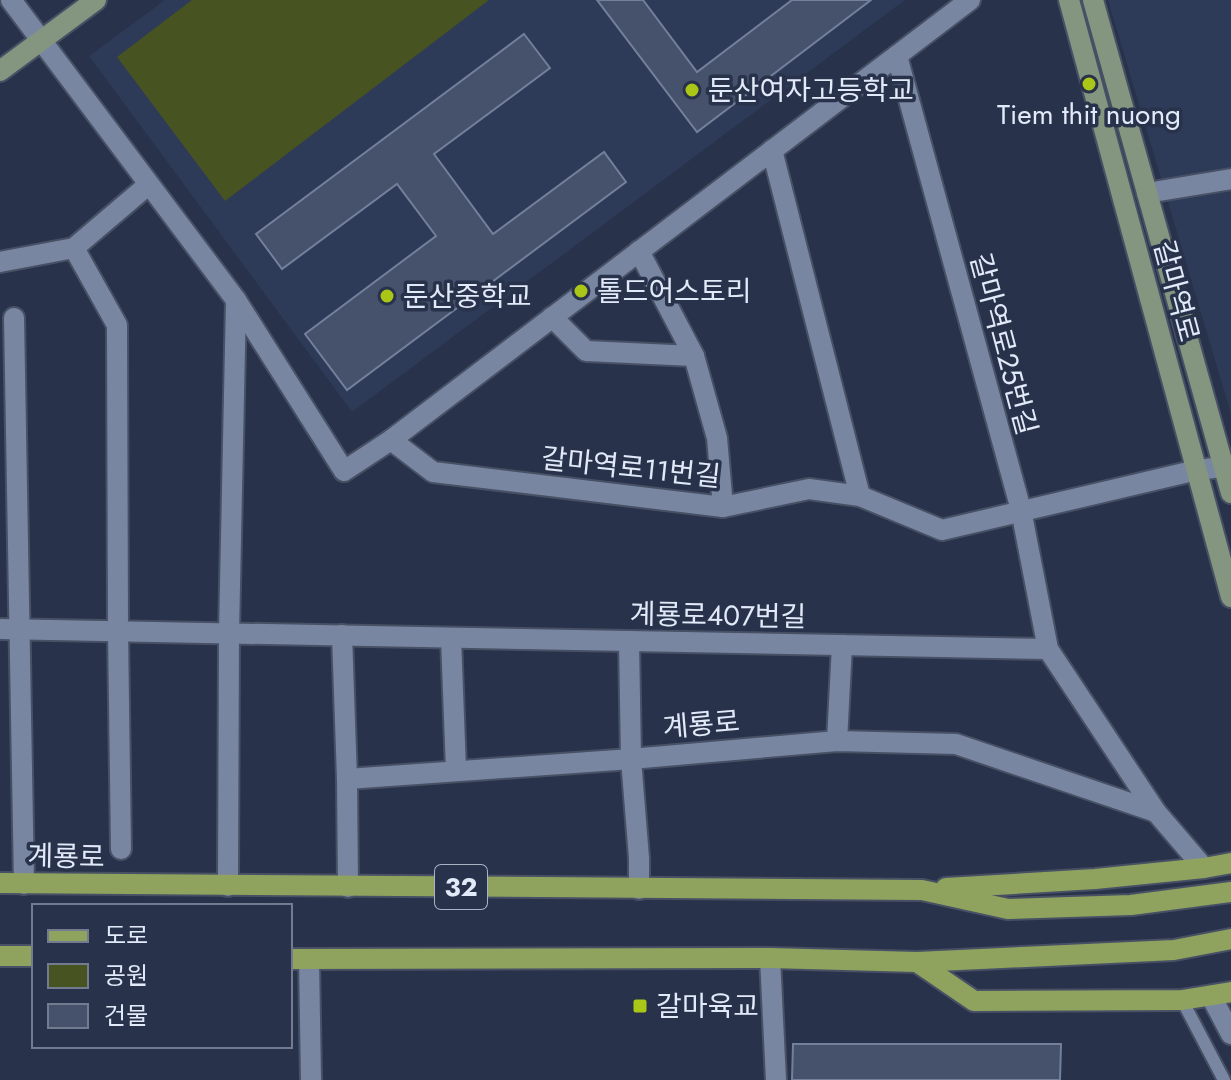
<svg xmlns="http://www.w3.org/2000/svg" width="1231" height="1080" font-family="Jost,'Noto Sans KR',sans-serif">
	<rect width="100%" height="100%" fill="#28324a"/>
	<!-- built -->
	<g fill="#2d3a58">
		<polygon points="165,0 905,0 352,412 89,56"/>
		<polygon points="1108,0 1231,0 1231,414"/>
	</g>
	<!-- green -->
	<polygon fill="#485322" points="192,0 489,0 225,201 117,57"/>
	<!-- building -->
	<g fill="#46516b" stroke="#73809c" stroke-width="2">
		<polygon points="597,0 643,0 697,72 792,0 871,0 697,132"/>
		<polygon points="524,34 550,68 434,154 493,234 604,152 626,182 347,390 305,334 436,236 397,184 282,269 256,234"/>
		<polygon points="793,1044 1061,1044 1060,1080 792,1080"/>
	</g>
	<g fill="none" stroke-linecap="round" stroke-linejoin="round">
		<!-- lane casing -->
		<g stroke="#475064" stroke-width="16">
			<polyline id="lane" points="1182,1000 1224,1080"/>
		</g>
		<!-- street casing -->
		<g stroke="#475064" stroke-width="24">
			<g id="street">
				<polyline points="11,0 236,300 344,471 391,440 970,0"/>
				<polyline points="897,56 1021,510 1048,649 1156,812 1204,868"/>
				<polyline points="772,150 860,496"/>
				<polyline points="1147,193 1231,179"/>
				<polyline points="74,248 117,325 118,631 121,849"/>
				<polyline points="639,251 694,356 717,438 723,507"/>
				<polyline points="0,262 74,248 148,185"/>
				<polyline points="552,317 586,351 694,356"/>
				<polyline points="14,318 24,884"/>
				<polyline points="391,440 433,472 723,507 809,489 860,496 942,530 1197,470 1231,466"/>
				<polyline points="0,629 1048,649"/>
				<polyline points="342,635 347,779 348,887"/>
				<polyline points="451,638 456,770"/>
				<polyline points="629,641 631,759 639,858 639,889"/>
				<polyline points="837,741 842,645"/>
				<polyline points="347,779 631,759 837,741 956,744 1156,812"/>
				<polyline points="228,886 229,633 236,300"/>
				<polyline points="770,958 776,1080"/>
				<polyline points="309,959 311,1080"/>
				<polyline points="1211,996 1231,1034"/>
			</g>
		</g>
		<!-- secondary casing -->
		<g stroke="#475064" stroke-width="24">
			<g id="secondary">
				<polyline points="1069,0 1231,597"/>
				<polyline points="1093,0 1231,493"/>
				<polyline points="0,71 96,0"/>
			</g>
		</g>
		<!-- primary casing -->
		<g stroke="#475064" stroke-width="24">
			<g id="primary">
				<polyline points="0,883 922,890 1008,909 1131,905 1231,892"/>
				<polyline points="946,888 1095,879 1204,868 1231,863"/>
				<polyline points="0,956 34,956"/>
				<polyline points="290,959 770,958 917,962 1174,950 1231,939"/>
				<polyline points="917,962 974,1001 1182,1000 1231,992"/>
			</g>
		</g>
		<!-- lane -->
		<use href="#lane" stroke="#7986a2" stroke-width="12"/>
		<!-- street -->
		<use href="#street" stroke="#7986a2" stroke-width="20"/>
		<!-- secondary -->
		<use href="#secondary" stroke="#849580" stroke-width="20"/>
		<!-- primary -->
		<use href="#primary" stroke="#8fa35e" stroke-width="20"/>
	</g>
	<!-- markers -->
	<g fill="#aac718" stroke="#28324a" stroke-width="3">
		<circle cx="1089" cy="84" r="8"/>
		<circle cx="692" cy="90" r="8"/>
		<circle cx="581" cy="291" r="8"/>
		<circle cx="387" cy="296" r="8"/>
		<rect x="632" y="998" width="16" height="16" rx="4"/>
	</g>
	<g text-anchor="middle" stroke-width="7" stroke-linejoin="round" paint-order="stroke">
		<!-- shield labels -->
		<rect fill="#28324a" stroke="#aab2c4" stroke-width="2" x="435" y="865" width="52" height="44" rx="6"/>
		<g font-size="26" font-weight="bold" fill="#e2e9f9">
			<text x="461" y="896">32</text>
		</g>
		<!-- poi labels -->
		<g font-size="28" fill="#e2e9f9" stroke="#28324a" text-anchor="start">
			<text x="708" y="100">둔산여자고등학교</text>
			<text x="1089" y="124" text-anchor="middle">Tiem thit nuong</text>
			<text x="597" y="301">톨드어스토리</text>
			<text x="403" y="306">둔산중학교</text>
			<text x="656" y="1016">갈마육교</text>
		</g>
		<!-- street labels -->
		<g font-size="28" fill="#e2e9f9" stroke="#28324a">
			<text transform="translate(1177 291) rotate(75)" y="10">갈마역로</text>
			<text transform="translate(1004 344) rotate(75)" y="10">갈마역로25번길</text>
			<text transform="translate(631 467) rotate(6)" y="10">갈마역로11번길</text>
			<text transform="translate(718 615) rotate(1)" y="10">계룡로407번길</text>
			<text transform="translate(701 724) rotate(-5)" y="10">계룡로</text>
			<text transform="translate(66 856) rotate(1)" y="10">계룡로</text>
		</g>
	</g>
	<!-- legend -->
	<rect x="32" y="904" width="260" height="144" fill="#28324a" stroke="#727b90" stroke-width="2"/>
	<rect x="48" y="930" width="40" height="12" fill="#8fa35e" stroke="#727b90" stroke-width="2"/>
	<text x="104" y="944" font-size="24" fill="#e2e9f9">도로</text>
	<rect x="48" y="964" width="40" height="24" fill="#485322" stroke="#727b90" stroke-width="2"/>
	<text x="104" y="984" font-size="24" fill="#e2e9f9">공원</text>
	<rect x="48" y="1004" width="40" height="24" fill="#46516b" stroke="#727b90" stroke-width="2"/>
	<text x="104" y="1024" font-size="24" fill="#e2e9f9">건물</text>
</svg>
